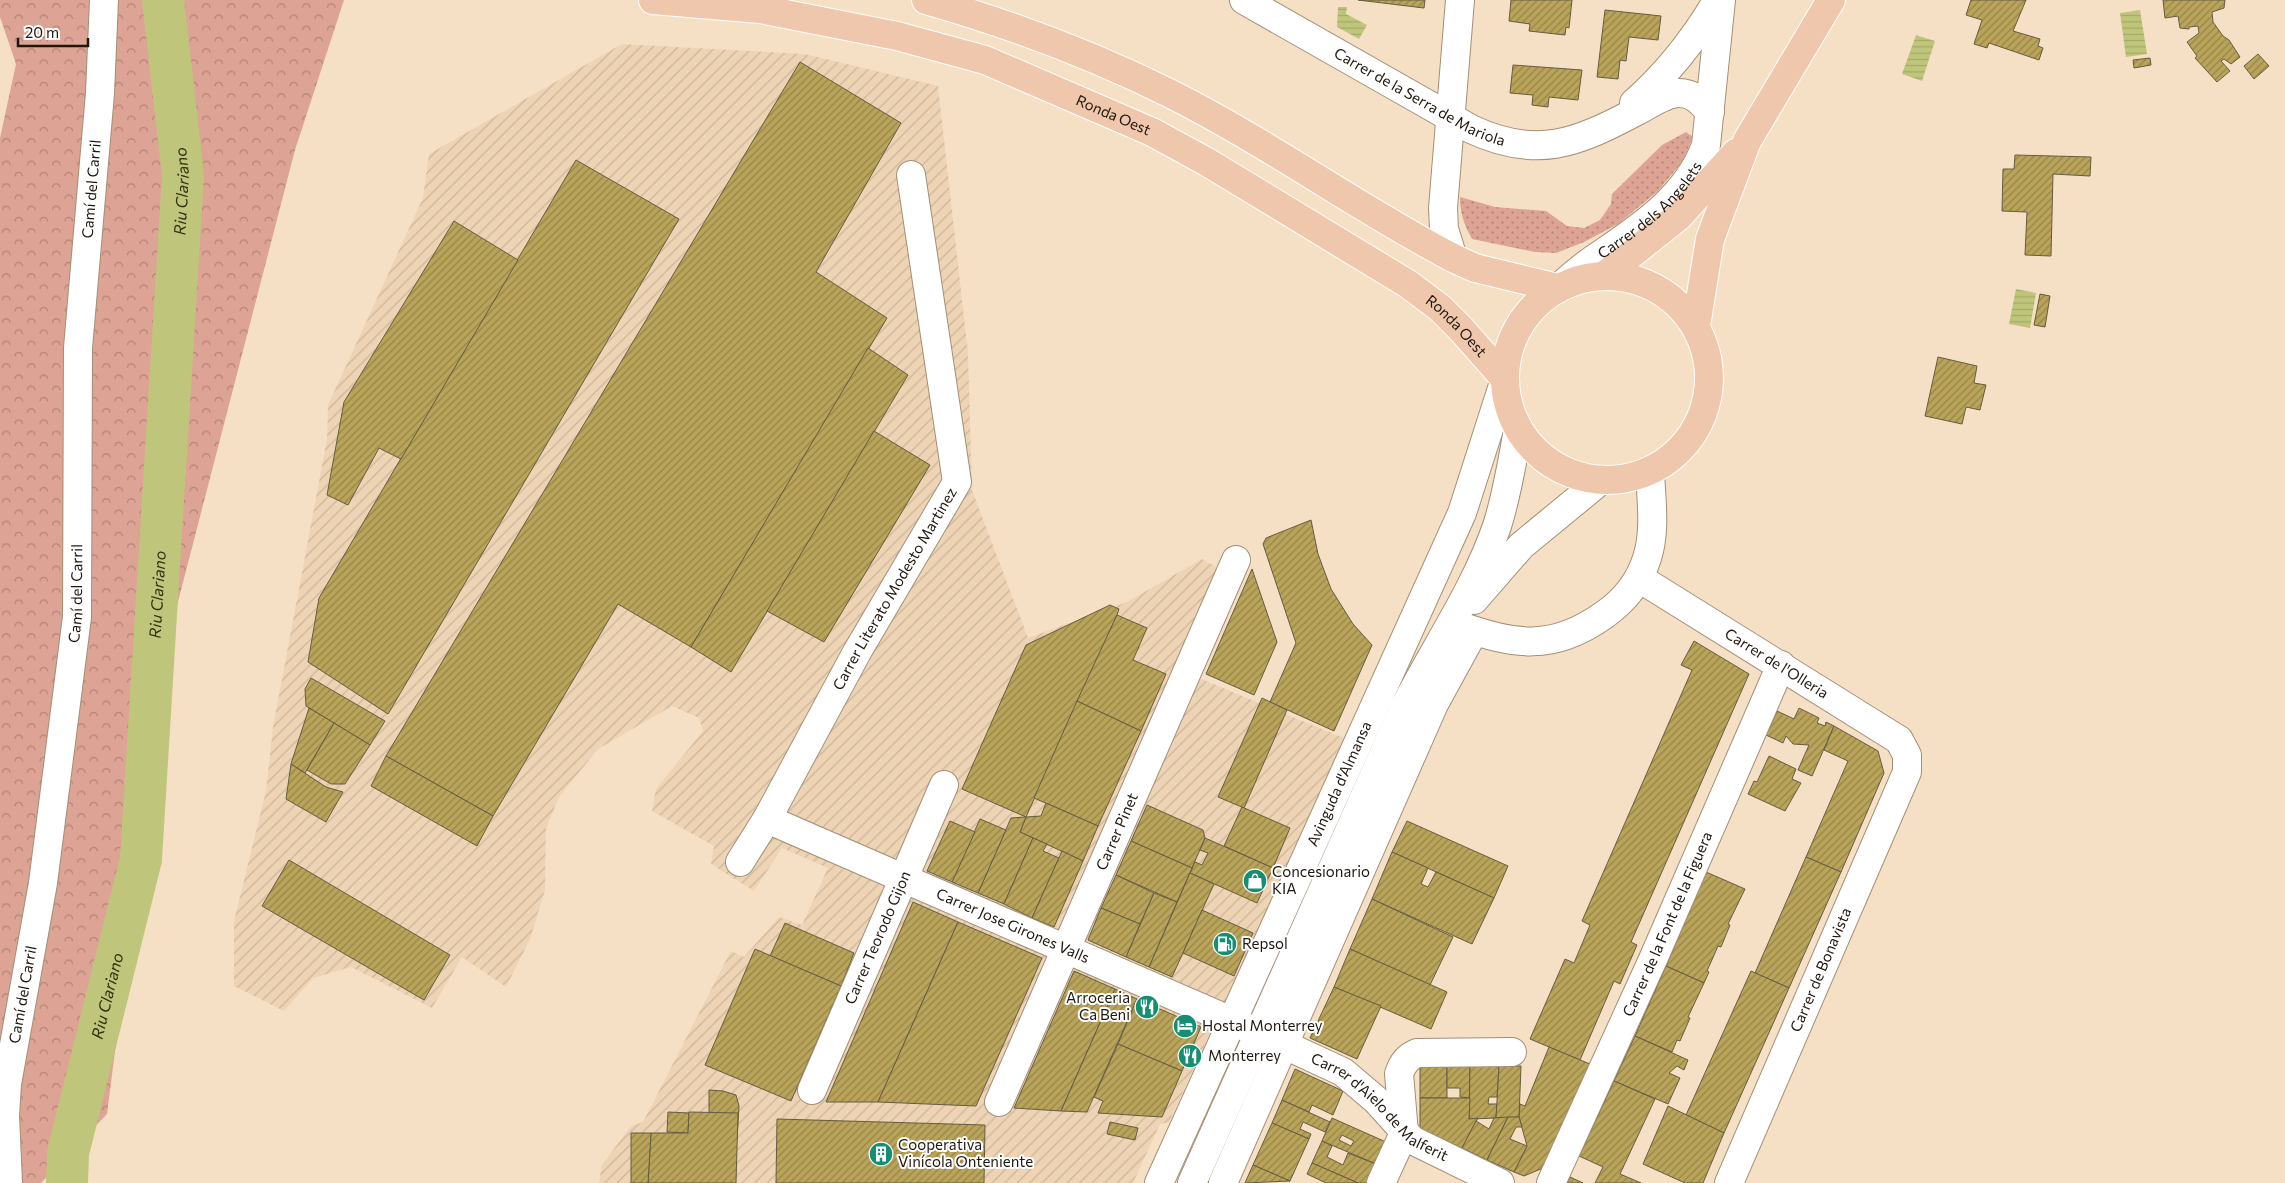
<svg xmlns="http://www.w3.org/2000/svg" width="2285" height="1183" font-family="Commissioner,sans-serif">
	<defs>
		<pattern id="industrial-furrows" width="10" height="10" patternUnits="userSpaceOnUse" patternTransform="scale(1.25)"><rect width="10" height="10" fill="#eed4b4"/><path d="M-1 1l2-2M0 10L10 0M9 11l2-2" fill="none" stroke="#ccb59a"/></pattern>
		<pattern id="grass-dots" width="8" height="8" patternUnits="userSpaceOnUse" patternTransform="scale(1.25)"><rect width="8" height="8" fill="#dda395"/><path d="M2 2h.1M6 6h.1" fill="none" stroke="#b38478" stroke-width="1.8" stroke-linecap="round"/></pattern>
		<pattern id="forest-crowns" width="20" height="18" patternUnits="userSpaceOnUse" patternTransform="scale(1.25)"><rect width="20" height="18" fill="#dda395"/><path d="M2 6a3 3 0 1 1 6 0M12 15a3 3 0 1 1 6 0" fill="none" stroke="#b38478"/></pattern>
		<pattern id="water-rules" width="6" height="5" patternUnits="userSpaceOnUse" patternTransform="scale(1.25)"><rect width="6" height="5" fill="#bfc67b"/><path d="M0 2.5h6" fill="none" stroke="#a4a969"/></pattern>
		<pattern id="building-hatch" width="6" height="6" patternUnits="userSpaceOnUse" patternTransform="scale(1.25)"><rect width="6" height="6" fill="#b9a45a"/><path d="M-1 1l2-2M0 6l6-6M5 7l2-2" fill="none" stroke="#968549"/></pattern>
	</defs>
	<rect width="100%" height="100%" fill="#f6e0c5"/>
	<!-- industrial -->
	<polygon fill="url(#industrial-furrows)" points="622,44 805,54 938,86 968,353 972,490 1028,638 1127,602 1202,559 1239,579 1194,676 1346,739 1169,1122 1160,1124 1133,1183 599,1183 602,1165 631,1126 643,1122 731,951 744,957 779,917 802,925 828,868 782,848 754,891 711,864 714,846 652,811 656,789 703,731 699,718 672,706 598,749 559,797 546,828 545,890 530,939 506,987 462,957 432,1008 351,967 313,978 284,1011 234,986 234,921 266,791 273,727 327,439 328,405 423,198 429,154"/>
	<!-- grass -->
	<path fill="url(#grass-dots)" d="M1686,132L1693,137L1682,162L1658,191L1618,224L1584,242L1556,253L1535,252L1472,239C1464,225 1460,213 1460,197L1495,207L1546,211L1567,226L1584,228L1600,220L1611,204L1612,194L1662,145Z"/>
	<!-- forest -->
	<polygon fill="url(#forest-crowns)" points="0,0 344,0 295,150 166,648 107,1114 41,1183 0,1183 0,138 16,64 0,17"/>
	<!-- water -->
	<g fill="url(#water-rules)">
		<polygon points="1338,7 1347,7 1346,14 1367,25 1359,39 1337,27"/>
		<polygon points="2140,10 2147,54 2126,57 2120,13"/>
		<polygon points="1916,35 1935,41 1922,81 1902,74"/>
		<polygon points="2016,289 2036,293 2030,328 2009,324"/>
	</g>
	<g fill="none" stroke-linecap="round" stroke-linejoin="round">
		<!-- river -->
		<path stroke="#bfc67b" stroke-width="42" id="s1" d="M67,1183L68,1153L141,859L183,175L163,0"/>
	</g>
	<!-- building -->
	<g fill="url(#building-hatch)" stroke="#655c41" fill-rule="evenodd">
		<polygon points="1358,0 1425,0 1424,8"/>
		<polygon points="1511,0 1572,0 1569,28 1566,27 1565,35 1529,31 1530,24 1509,21"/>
		<polygon points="1971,0 2026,0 2013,31 2040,39 2038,46 2043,48 2039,60 1989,43 1987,48 1974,44 1982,20 1966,15"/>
		<polygon points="2163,0 2225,0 2224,8 2212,12 2213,22 2223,36 2229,40 2240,57 2231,64 2224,59 2221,61 2230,71 2217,82 2195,58 2197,56 2187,42 2199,33 2198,26 2189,27 2189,29 2180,28 2178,16 2165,18"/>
		<polygon points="1605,10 1661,16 1658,40 1629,37 1626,61 1620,60 1618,79 1597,77"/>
		<polygon points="2258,54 2269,66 2254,79 2244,66"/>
		<polygon points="2150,58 2151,65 2134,68 2133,60"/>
		<polygon points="800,62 901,123 816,272 887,318 691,647 618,604 493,816 386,756"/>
		<polygon points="1513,65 1582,70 1578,100 1549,97 1548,107 1532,105 1533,95 1510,93"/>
		<polygon points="2015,155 2091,157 2090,176 2053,174 2051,256 2025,255 2027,212 2002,211 2003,169 2014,169"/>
		<polygon points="576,160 679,219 388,714 308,662 319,598"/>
		<polygon points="454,221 518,260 401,459 379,448 348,505 327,495 344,402"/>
		<polygon points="2040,294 2050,296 2045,327 2034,325"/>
		<polygon points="868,348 908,375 731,672 691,647"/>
		<polygon points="1938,357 1977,366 1974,383 1986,385 1980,410 1966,407 1962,424 1925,416"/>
		<polygon points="874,431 930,465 824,642 767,611"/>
		<polygon points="1311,520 1318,554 1331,589 1353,624 1372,645 1334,731 1270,702 1296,643 1263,544 1266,538"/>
		<polygon points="1252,569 1277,642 1254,695 1206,674"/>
		<polygon points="1110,605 1119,609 1117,615 1026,817 962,789 1026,645"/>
		<polygon points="1117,615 1147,628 1133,660 1166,674 1141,731 1077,701"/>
		<polygon points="1694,641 1749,674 1631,942 1637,945 1620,984 1614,981 1580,1060 1530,1039 1565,959 1574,963 1590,925 1582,921 1692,670 1681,665"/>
		<polygon points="311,678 385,721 370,745 306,706 305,689"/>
		<polygon points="1262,698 1287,710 1244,808 1218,797"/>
		<polygon points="1077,701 1141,731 1098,826 1034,798"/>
		<polygon points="309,708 334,723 305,773 291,764"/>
		<polygon points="1799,708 1819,718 1817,723 1825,726 1826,722 1834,726 1812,776 1798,770 1809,745 1793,744 1786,736 1783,743 1766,735 1777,711 1794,719"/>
		<polygon points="334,723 370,745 345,784 331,784 307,770"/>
		<polygon points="1834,726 1878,751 1884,773 1841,872 1806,857 1848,761 1824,750"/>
		<polygon points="386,756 493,816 477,846 371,786"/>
		<polygon points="1769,756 1796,769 1792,779 1801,783 1785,811 1748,794 1754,781 1757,782"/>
		<polygon points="291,764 326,787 343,792 326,822 286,799"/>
		<polygon points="1046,803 1098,826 1083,861 1020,832 1026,817 1041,816"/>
		<polygon points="1147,805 1203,830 1205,838 1192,868 1131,841"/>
		<polygon points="1242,807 1290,828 1273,868 1224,846"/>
		<polygon points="1026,817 1020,832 1033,838 1004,904 978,893 1011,818"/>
		<polygon points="980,819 1006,830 978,893 952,882"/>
		<polygon points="950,821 975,832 952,882 927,871"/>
		<polygon points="1407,821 1508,866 1494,898 1392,852"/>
		<polygon points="1033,838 1047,844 1043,851 1059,858 1032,918 1004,904"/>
		<polygon points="1205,838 1273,868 1257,903 1190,873 1195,862 1202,865 1208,853 1200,850"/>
		<polygon points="1131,841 1192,868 1177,902 1116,875"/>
		<polygon points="1062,851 1083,861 1054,927 1032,918"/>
		<polygon points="1392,852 1428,868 1421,884 1428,887 1436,872 1494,898 1472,944 1372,899"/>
		<polygon points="1806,857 1841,872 1789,988 1755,973"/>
		<polygon points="289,860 450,955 424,1000 262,906"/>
		<polygon points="1706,872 1745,889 1728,924 1730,925 1721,947 1718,946 1707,971 1709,972 1704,983 1666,966"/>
		<polygon points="1190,873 1214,884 1172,977 1149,967"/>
		<polygon points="1116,875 1154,893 1140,924 1101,908"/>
		<polygon points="1154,893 1177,902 1149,967 1126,957"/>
		<polygon points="1372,899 1453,937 1430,985 1350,949"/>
		<polygon points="913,902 958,922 878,1102 826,1102"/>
		<polygon points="1101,908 1140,924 1126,957 1088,940"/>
		<polygon points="1202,910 1253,933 1234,976 1183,953"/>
		<polygon points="958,922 1042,958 976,1106 878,1102"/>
		<polygon points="785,923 854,953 841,986 770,956"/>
		<polygon points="755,949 841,986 791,1101 705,1065"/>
		<polygon points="1350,949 1447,992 1431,1029 1334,987"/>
		<polygon points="1666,966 1704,983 1688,1017 1690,1018 1680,1041 1677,1040 1672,1052 1635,1036"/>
		<polygon points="1074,971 1115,989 1061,1111 1014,1108"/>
		<polygon points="1751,971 1789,988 1724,1133 1686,1115"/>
		<polygon points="1334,987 1381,1006 1357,1059 1310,1038"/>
		<polygon points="1115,989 1137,999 1087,1112 1061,1111"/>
		<polygon points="1137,999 1201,1027 1182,1071 1118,1044"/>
		<polygon points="1635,1036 1688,1060 1684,1070 1677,1066 1669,1073 1680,1078 1668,1104 1614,1081"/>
		<polygon points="1118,1044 1182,1071 1162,1117 1098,1113 1103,1101 1094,1097"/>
		<polygon points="1549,1047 1590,1064 1543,1168 1524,1176 1514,1172 1527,1146 1519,1117 1520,1104 1525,1106"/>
		<rect x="1420" y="1066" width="27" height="32"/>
		<polygon points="1447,1066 1470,1066 1470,1098 1460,1097 1460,1088 1447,1088"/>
		<polygon points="1470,1066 1499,1066 1497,1097 1489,1097 1488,1104 1497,1104 1496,1118 1469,1119"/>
		<polygon points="1499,1066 1521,1066 1519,1117 1496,1118"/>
		<polygon points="1295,1069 1343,1091 1333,1115 1312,1105 1309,1112 1282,1100"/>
		<polygon points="1614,1081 1655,1099 1620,1174 1641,1183 1595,1183 1603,1167 1579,1156"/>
		<polygon points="709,1090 723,1091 736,1095 739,1106 737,1140 723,1140 722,1135 709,1134"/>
		<polygon points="1420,1098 1470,1098 1469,1119 1478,1118 1462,1148 1420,1130"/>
		<polygon points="1282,1100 1330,1122 1325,1132 1303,1122 1300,1129 1311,1134 1309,1139 1272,1123"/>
		<polygon points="1668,1106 1724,1133 1703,1183 1685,1183 1643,1164"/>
		<polygon points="668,1112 689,1113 688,1133 667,1132"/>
		<polygon points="689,1112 738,1113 736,1183 648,1183 651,1133 688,1133"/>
		<polygon points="1508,1117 1487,1160 1462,1148 1476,1121 1489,1129 1494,1118"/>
		<polygon points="1508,1117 1519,1117 1522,1127 1516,1127 1510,1139 1527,1146 1514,1172 1487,1160"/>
		<path d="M1332,1118L1386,1142L1376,1164L1322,1141ZM1342,1135L1354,1141L1351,1146L1339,1140Z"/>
		<polygon points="777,1119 985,1125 984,1183 776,1183"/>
		<polygon points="1110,1122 1138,1128 1135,1140 1107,1134"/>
		<polygon points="1272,1123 1309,1139 1290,1181 1253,1165"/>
		<polygon points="631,1133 651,1133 648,1183 631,1183"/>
		<polygon points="1322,1141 1332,1146 1327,1157 1343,1165 1348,1153 1376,1164 1367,1183 1358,1183 1312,1163"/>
		<polygon points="1312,1163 1358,1183 1326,1183 1307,1174"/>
		<polygon points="1253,1165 1290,1181 1245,1183"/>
		<polygon points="1570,1177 1583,1183 1567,1183"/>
	</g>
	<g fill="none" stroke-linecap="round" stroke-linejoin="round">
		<!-- minor casing -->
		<g stroke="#a38f76" stroke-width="30">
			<g id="minor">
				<path id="s2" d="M1244,0L1471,129C1537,160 1577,143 1637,111C1649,105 1665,93 1679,93C1694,93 1701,102 1710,112"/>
				<path d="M1634,103C1668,73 1694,40 1717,1"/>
				<polyline points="1453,258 1444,229 1443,208 1460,0"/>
				<path id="s3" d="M1558,288C1570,278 1582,267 1594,259C1639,228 1687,198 1706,145L1721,0"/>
				<path id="s4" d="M1639,578L1899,740L1907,755V772L1729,1183"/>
				<polyline points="1474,600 1521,546 1600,481"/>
				<path d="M1457,625C1515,645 1552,652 1604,615C1624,601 1640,581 1647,558C1656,531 1651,499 1650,471"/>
				<path id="s5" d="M767,819L1259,1033L1343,1072L1376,1100L1412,1140L1500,1183"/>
				<path id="s6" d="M740,862L767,819L857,652L957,482L911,175"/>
				<path id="s7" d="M812,1090L944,785"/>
				<path id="s8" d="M999,1102L1236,560"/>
				<path id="s9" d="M8,1183L5,1116L7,1084L43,883L77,617L78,348L100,93L104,0"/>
				<path id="s10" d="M1159,1183L1462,513L1505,379"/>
				<path d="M1192,1183L1405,706C1435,647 1475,590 1497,526C1507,495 1512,462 1518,430"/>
				<polyline points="1223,1183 1434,704 1474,631"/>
				<path d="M1381,1183L1404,1133L1399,1074C1402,1064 1407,1057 1417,1053L1512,1052"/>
				<path id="s11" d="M1551,1183L1654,957L1781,665"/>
			</g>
		</g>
		<!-- major casing -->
		<g stroke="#fff" stroke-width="30">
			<g id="major">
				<path id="s12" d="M653,0L760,9L897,36L985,60L1152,132L1207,162L1408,284L1440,308L1461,329L1505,379"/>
				<path d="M926,0C1010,24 1090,54 1169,93C1267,142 1356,207 1453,258L1475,268L1558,288"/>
				<polyline points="1605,275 1678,217 1736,153"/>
				<circle cx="1607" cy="378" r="102"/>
				<polyline points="1696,326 1710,239 1747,141 1831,0"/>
			</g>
		</g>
		<!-- minor -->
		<use href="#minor" stroke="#fff" stroke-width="28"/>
		<!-- major -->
		<use href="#major" stroke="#efc7ad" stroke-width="28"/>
	</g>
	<!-- icons -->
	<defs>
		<g id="shop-disc" transform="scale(1.25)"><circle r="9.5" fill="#158e71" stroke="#fff"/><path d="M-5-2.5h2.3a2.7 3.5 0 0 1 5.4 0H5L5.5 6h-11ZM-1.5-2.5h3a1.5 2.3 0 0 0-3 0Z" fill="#fff"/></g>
		<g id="fuel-disc" transform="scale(1.25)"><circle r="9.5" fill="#158e71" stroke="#fff"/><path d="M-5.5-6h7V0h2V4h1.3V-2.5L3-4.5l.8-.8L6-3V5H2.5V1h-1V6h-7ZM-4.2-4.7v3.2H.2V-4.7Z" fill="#fff"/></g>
		<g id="restaurant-disc" transform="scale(1.25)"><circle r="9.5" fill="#158e71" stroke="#fff"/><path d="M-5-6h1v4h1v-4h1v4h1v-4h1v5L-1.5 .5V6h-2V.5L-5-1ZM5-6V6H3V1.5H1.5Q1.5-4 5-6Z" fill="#fff"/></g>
		<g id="hotel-disc" transform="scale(1.25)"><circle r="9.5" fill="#158e71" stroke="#fff"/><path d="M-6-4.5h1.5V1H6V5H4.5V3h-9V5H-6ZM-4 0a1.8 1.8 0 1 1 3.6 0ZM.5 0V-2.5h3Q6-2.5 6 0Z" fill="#fff"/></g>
		<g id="building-disc" transform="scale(1.25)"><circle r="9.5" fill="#158e71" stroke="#fff"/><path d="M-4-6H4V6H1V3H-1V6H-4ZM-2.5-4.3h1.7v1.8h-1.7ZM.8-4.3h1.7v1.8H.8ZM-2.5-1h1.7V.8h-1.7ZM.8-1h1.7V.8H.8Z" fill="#fff"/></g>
	</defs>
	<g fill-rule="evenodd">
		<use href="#shop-disc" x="1255" y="881"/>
		<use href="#fuel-disc" x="1225" y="944"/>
		<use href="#restaurant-disc" x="1147" y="1007"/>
		<use href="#hotel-disc" x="1185" y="1026"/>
		<use href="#restaurant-disc" x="1190" y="1056"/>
		<use href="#building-disc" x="881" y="1154"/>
	</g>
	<g text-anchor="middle" stroke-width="4" stroke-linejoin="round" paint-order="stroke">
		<!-- street labels -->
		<g font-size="15" fill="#1f170e" stroke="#fff">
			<text dy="5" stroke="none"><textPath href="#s2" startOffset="201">Carrer de la Serra de Mariola</textPath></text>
			<text dy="5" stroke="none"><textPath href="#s12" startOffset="478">Ronda Oest</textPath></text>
			<text dy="5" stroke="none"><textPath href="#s9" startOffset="1000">Camí del Carril</textPath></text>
			<text dy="5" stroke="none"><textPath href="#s3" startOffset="121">Carrer dels Angelets</textPath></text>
			<text dy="5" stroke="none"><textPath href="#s12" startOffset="882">Ronda Oest</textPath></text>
			<text dy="5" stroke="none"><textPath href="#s6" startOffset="314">Carrer Literato Modesto Martinez</textPath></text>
			<text dy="5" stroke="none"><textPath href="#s9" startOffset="595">Camí del Carril</textPath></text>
			<text dy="5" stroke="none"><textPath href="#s4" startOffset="162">Carrer de l'Olleria</textPath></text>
			<text dy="5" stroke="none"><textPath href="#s10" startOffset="438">Avinguda d'Almansa</textPath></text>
			<text dy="5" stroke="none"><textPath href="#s8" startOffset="295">Carrer Pinet</textPath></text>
			<text dy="5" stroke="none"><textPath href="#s11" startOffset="284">Carrer de la Font de la Figuera</textPath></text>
			<text dy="5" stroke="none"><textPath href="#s5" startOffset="268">Carrer Jose Girones Valls</textPath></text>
			<text dy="5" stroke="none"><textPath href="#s7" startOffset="166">Carrer Teorodo Gijon</textPath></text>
			<text transform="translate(1821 970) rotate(-67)" y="5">Carrer de Bonavista</text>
			<text dy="5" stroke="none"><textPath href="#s9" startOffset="190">Camí del Carril</textPath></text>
			<text dy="5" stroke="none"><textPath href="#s5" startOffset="680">Carrer d'Aielo de Malferit</textPath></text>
		</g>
		<!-- poi labels -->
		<g font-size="15" fill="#1f170e" stroke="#fff" text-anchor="start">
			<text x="1272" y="877">Concesionario<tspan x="1272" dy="17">KIA</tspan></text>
			<text x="1242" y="949">Repsol</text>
			<text x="1130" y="1003" text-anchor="end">Arroceria<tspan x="1130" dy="17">Ca Beni</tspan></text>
			<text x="1202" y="1031">Hostal Monterrey</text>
			<text x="1208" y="1061">Monterrey</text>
			<text x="898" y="1150">Cooperativa<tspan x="898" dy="17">Vinícola Onteniente</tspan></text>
		</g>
		<!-- water labels -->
		<g font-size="16" font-style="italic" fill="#2e300f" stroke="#fff">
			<text dy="6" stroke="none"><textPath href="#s1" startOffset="1002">Riu Clariano</textPath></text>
			<text dy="6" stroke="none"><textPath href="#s1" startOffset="598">Riu Clariano</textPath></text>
			<text dy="6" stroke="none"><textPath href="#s1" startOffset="192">Riu Clariano</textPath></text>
		</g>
	</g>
	<!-- scale -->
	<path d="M18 38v8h70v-8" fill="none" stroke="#1f170e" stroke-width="2.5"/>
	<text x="25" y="38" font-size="15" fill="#1f170e" stroke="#ffffff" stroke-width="4" paint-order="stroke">20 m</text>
</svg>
